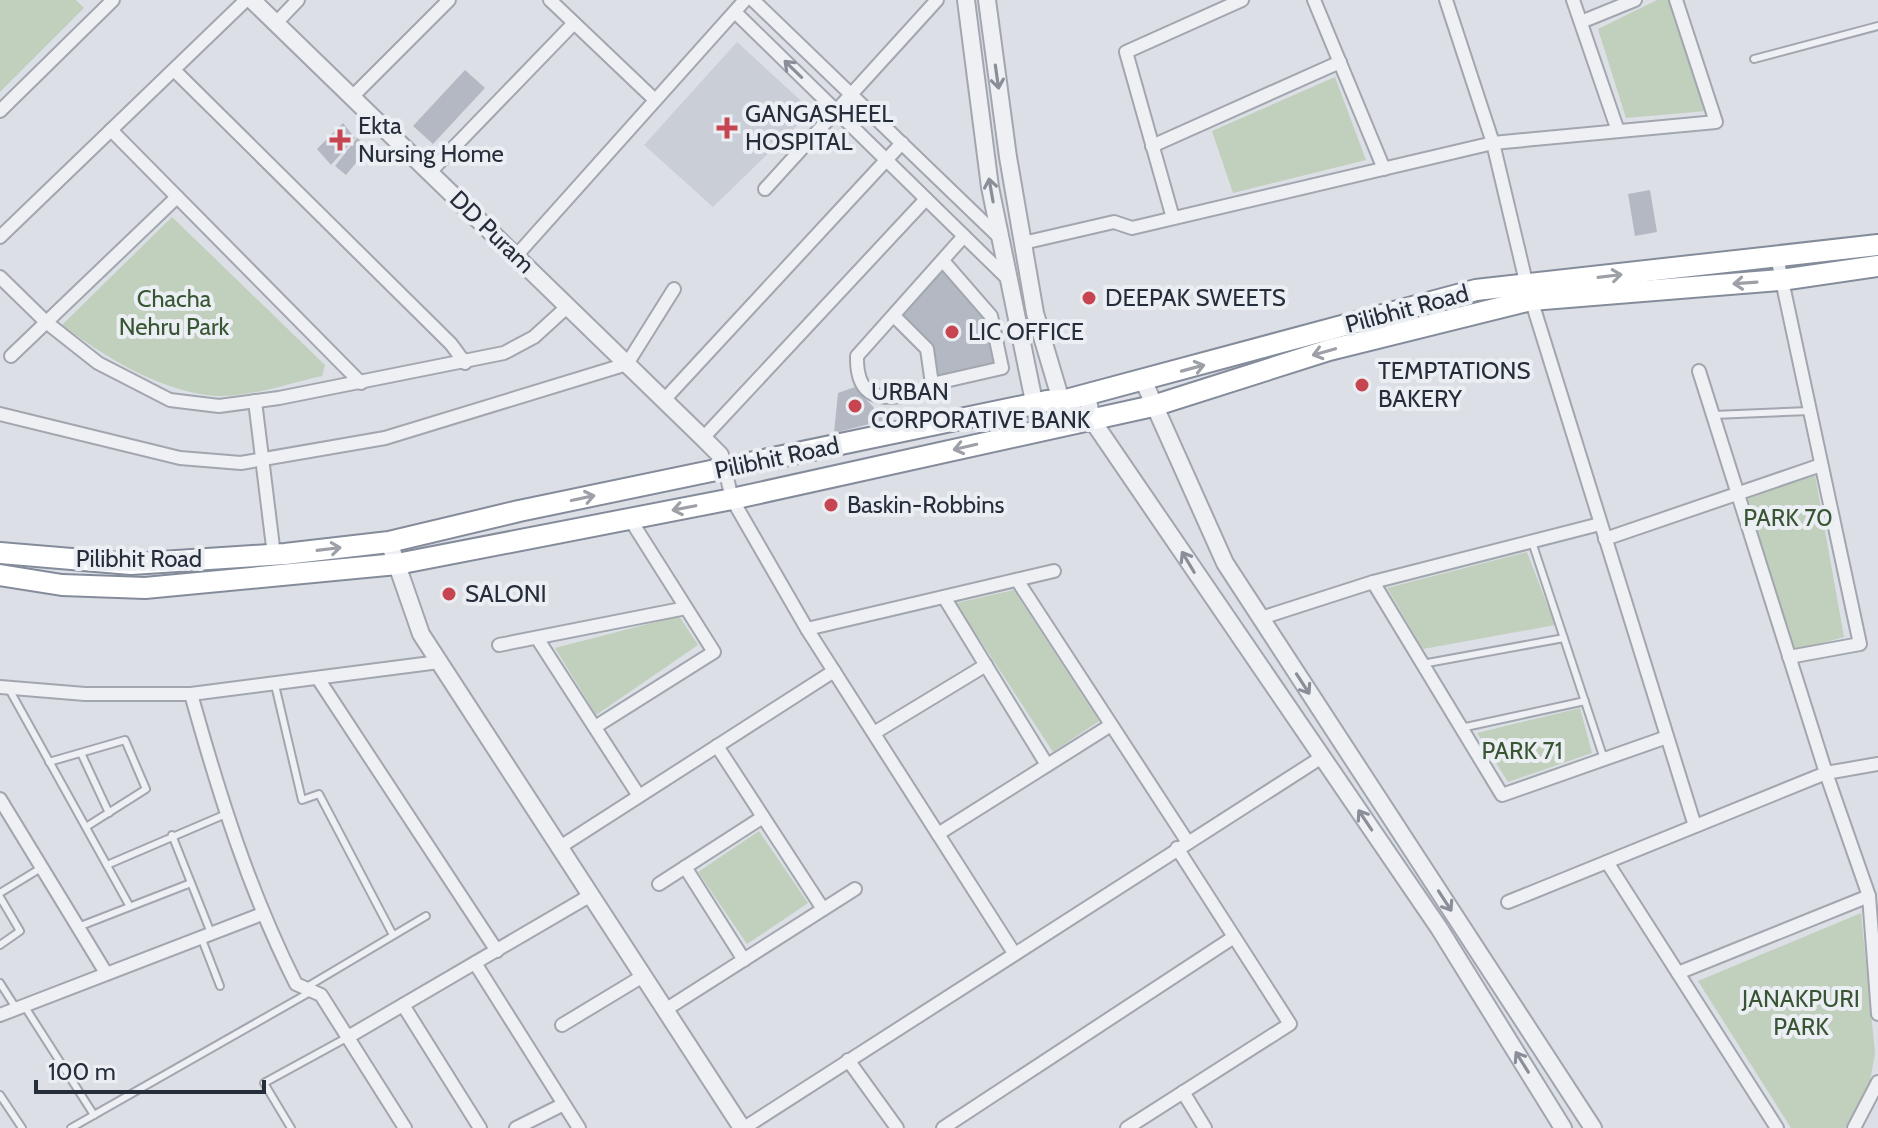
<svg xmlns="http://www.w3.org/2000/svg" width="1878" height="1128" font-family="Cabin,sans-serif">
	<rect width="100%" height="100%" fill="#dcdfe5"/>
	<!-- built -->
	<polygon fill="#caced7" points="737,42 812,111 713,207 644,145"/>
	<!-- green -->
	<g fill="#c1cfbd">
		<polygon points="0,0 76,0 84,8 0,92"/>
		<polygon points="1657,0 1671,0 1706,111 1626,118 1598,29"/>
		<polygon points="1335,77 1366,160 1233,193 1212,131"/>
		<path d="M172,217L325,365L322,376C286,384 242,400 206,395C153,387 104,356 62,325Z"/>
		<polygon points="1815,475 1844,637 1793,651 1746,496"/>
		<polygon points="1527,552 1555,625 1423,649 1387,588"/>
		<polygon points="1014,590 1099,721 1053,752 956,603"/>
		<polygon points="679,616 698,645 596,715 555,648"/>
		<polygon points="1580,708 1592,753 1508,782 1477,733"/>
		<polygon points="759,831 808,903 747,944 698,872"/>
		<polygon points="1861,913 1875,1053 1870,1082 1845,1128 1791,1128 1698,981"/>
	</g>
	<!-- building -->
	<g fill="#b3b8c2">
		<polygon points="465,70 485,88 433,144 413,126"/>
		<polygon points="343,123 355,138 331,165 317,149"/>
		<polygon points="357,138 369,147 346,175 335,166"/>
		<polygon points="1650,190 1657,232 1635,236 1628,194"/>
		<polygon points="944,262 991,316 1002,368 932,384 927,349 894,316"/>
		<polygon points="855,387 885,420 834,433 838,393"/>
	</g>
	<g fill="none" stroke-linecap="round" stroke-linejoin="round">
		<!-- service casing -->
		<g stroke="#a2a6af" stroke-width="10">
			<g id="service">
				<polyline points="1754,59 1878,26"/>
				<polyline points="1713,415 1809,411"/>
				<polyline points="1532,542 1604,759"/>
				<polyline points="1422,664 1564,638"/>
				<polyline points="275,685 302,800 319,794 393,935"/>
				<polyline points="9,689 129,905"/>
				<polyline points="1461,728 1585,701"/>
				<polyline points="81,753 109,813"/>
				<polyline points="49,762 125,740 146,789 86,827"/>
				<polyline points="172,835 211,933"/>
				<polyline points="107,865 226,814"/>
				<polyline points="0,893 41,868"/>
				<polyline points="0,897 20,931 0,945"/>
				<polyline points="78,927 191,883"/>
				<polyline points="201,937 220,986"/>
				<polyline points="0,983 16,1008"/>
				<polyline points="305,988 426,916"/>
				<polyline points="25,1007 94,1115"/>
				<polyline points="0,1095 22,1128"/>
				<polyline points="71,1128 312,991"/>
				<polyline points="291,1128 264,1083 348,1037"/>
			</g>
		</g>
		<!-- minor casing -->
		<g stroke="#a2a6af" stroke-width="16">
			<g id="minor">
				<polyline points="550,0 655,100"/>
				<polyline points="753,0 1001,239"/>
				<polyline points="1314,0 1384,169"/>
				<polyline points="1446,0 1493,143 1527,286 1695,826"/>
				<polyline points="1573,0 1618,131"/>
				<polyline points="735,12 1009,280"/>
				<polyline points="1581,22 1635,0"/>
				<polyline points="276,23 298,0"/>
				<polyline points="174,70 451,344 465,363"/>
				<polyline points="352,97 449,0"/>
				<polyline points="0,111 113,0"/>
				<polyline points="111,130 361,383"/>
				<polyline points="1152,146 1340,62"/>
				<polyline points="430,172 574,23"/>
				<polyline points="765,189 937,0"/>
				<polyline points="1173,218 1126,52 1242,0"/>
				<polyline points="0,237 246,0"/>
				<polyline points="1023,243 1114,222 1132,228 1493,143 1716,122 1676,0"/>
				<polyline points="516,256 745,0"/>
				<polyline points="1777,257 1860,644 1789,657"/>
				<polyline points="0,277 46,322 98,363 170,400 219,406 279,398 504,353 534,337 568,306"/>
				<polyline points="894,316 927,349 932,384 1002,368 991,316 944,262"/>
				<polyline points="11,356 177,197"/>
				<polyline points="1699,371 1826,773 1869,896 1878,1014"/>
				<path d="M916,394C880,401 856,399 857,356L964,236"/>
				<polyline points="664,400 902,143"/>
				<polyline points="255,401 274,555"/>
				<polyline points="0,414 180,458 241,463 385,438 627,364 674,289"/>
				<polyline points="703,438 926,199"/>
				<polyline points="725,469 732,499 807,629 1014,953"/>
				<polyline points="1605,539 1821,465"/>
				<polyline points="1017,580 1187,841"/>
				<polyline points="1373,582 1502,795 1667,737"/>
				<polyline points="944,597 1047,765"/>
				<polyline points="1261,618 1373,582 1600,524"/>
				<polyline points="807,629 1054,571"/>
				<polyline points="537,638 639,796"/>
				<polyline points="499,645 686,608"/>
				<polyline points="319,680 497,951"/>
				<polyline points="0,687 85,694 191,694 439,662"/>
				<path d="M191,694C219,794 249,891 296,984L321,995L405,1128"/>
				<polyline points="595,727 714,652 630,519"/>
				<polyline points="874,733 986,665"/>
				<polyline points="717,746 823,909"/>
				<polyline points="0,799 106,973"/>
				<polyline points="938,834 1111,725"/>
				<polyline points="560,847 834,671"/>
				<polyline points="1607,862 1777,1128"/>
				<polyline points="685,867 744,960"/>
				<polyline points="659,884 763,817"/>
				<polyline points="1508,902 1826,773 1878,764"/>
				<polyline points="475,963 579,1128"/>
				<polyline points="1678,973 1869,896"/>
				<polyline points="403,1005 480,1128"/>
				<polyline points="665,1010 855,889"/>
				<polyline points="0,1015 262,914"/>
				<polyline points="562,1025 643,976"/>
				<polyline points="348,1037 591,895"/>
				<polyline points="848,1060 897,1128"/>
				<polyline points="1183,1092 1205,1128"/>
				<polyline points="516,1128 562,1105"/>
				<polyline points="744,1128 1322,757"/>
				<polyline points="943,1128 1234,937"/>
				<polyline points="1127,1128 1290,1024 1177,848"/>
				<polyline points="1854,1128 1878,1082"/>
			</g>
		</g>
		<!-- tertiary casing -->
		<g stroke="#a2a6af" stroke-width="20">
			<g id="tertiary">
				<polyline points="252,0 703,438 720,455 725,469"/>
				<polyline points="966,0 990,187 1040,431"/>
				<polyline points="987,0 1008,157 1035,313 1068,424"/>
				<polyline points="1144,382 1225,563 1593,1128"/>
				<polyline points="1087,395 1092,420 1439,928 1563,1128"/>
				<polyline points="389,542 421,634 742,1128"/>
			</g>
		</g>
		<!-- trunk casing -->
		<g stroke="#848c9b" stroke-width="24">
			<g id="trunk">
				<polyline points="0,553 131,564 285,554 389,542 519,511 1047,401 1066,400 1476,290 1878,245"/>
				<polyline points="0,575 62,585 145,588 397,564 732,499 1153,406 1329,350 1531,300 1781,280 1878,266"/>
			</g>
		</g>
		<!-- service -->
		<use href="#service" stroke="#eef0f4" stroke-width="6"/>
		<!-- minor -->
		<use href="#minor" stroke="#eef0f4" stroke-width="12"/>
		<!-- tertiary -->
		<use href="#tertiary" stroke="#eef0f4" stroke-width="16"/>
		<!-- trunk -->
		<use href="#trunk" stroke="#fff" stroke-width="20"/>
	</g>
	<!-- one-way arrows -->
	<defs><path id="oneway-shaft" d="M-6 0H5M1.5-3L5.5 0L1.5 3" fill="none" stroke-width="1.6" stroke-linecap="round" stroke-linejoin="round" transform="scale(2)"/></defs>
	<g stroke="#8a8e98">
		<use href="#oneway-shaft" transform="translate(793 69) rotate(-136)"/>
		<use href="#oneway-shaft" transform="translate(997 77) rotate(82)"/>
		<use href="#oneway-shaft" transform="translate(991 190) rotate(-100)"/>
		<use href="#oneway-shaft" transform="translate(1188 562) rotate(-121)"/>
		<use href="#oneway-shaft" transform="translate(1303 684) rotate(57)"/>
		<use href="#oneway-shaft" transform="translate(1365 820) rotate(-124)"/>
		<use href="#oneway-shaft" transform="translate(1445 901) rotate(57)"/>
		<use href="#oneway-shaft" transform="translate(1522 1062) rotate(-122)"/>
	</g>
	<g stroke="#9da0a7">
		<use href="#oneway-shaft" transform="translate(1610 276) rotate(-7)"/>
		<use href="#oneway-shaft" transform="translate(1745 283) rotate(176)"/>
		<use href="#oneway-shaft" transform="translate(1324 352) rotate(164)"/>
		<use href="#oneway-shaft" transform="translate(1193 368) rotate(-15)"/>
		<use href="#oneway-shaft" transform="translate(965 447) rotate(167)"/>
		<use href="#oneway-shaft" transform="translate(583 498) rotate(-12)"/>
		<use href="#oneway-shaft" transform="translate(684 508) rotate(169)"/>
		<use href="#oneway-shaft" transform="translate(329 549) rotate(-7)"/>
	</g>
	<!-- markers -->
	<g fill="#c74550" stroke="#ebeef3" stroke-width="3">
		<path d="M723 116h8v8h8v8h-8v8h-8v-8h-8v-8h8z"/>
		<path d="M336 128h8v8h8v8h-8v8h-8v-8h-8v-8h8z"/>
		<circle cx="1089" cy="298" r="8"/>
		<circle cx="952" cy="332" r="8"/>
		<circle cx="1362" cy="385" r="8"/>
		<circle cx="855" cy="406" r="8"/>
		<circle cx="831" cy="505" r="8"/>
		<circle cx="449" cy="594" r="8"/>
	</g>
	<g text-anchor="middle" stroke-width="8" stroke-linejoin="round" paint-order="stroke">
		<!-- poi labels -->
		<g font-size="24" fill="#262d3b" stroke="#ebeef3" text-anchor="start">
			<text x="745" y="122">GANGASHEEL<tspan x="745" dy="28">HOSPITAL</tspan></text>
			<text x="358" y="134">Ekta<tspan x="358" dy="28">Nursing Home</tspan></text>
			<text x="1105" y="306">DEEPAK SWEETS</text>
			<text x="968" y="340">LIC OFFICE</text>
			<text x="1378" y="379">TEMPTATIONS<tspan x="1378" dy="28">BAKERY</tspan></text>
			<text x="871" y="400">URBAN<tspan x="871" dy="28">CORPORATIVE BANK</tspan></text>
			<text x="847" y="513">Baskin-Robbins</text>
			<text x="465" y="602">SALONI</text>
		</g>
		<!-- street labels -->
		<g font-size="24" fill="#262d3b" stroke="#ebeef3">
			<text transform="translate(492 232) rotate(44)" y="8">DD Puram</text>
			<text transform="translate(1407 309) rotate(-15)" y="8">Pilibhit Road</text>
			<text transform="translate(777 458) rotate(-12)" y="8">Pilibhit Road</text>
			<text x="139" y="567">Pilibhit Road</text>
		</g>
		<!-- park labels -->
		<g font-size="24" fill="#395634" stroke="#ebeef3">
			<text x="174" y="307">Chacha<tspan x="174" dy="28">Nehru Park</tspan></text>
			<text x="1788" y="526">PARK 70</text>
			<text x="1522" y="759">PARK 71</text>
			<text x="1801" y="1007">JANAKPURI<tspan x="1801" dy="28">PARK</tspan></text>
		</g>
	</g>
	<!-- scale -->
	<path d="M36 1080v12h228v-12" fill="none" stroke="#262d3b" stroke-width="4"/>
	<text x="48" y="1080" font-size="24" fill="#262d3b" stroke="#ebeef3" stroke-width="6" paint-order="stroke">100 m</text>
</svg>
